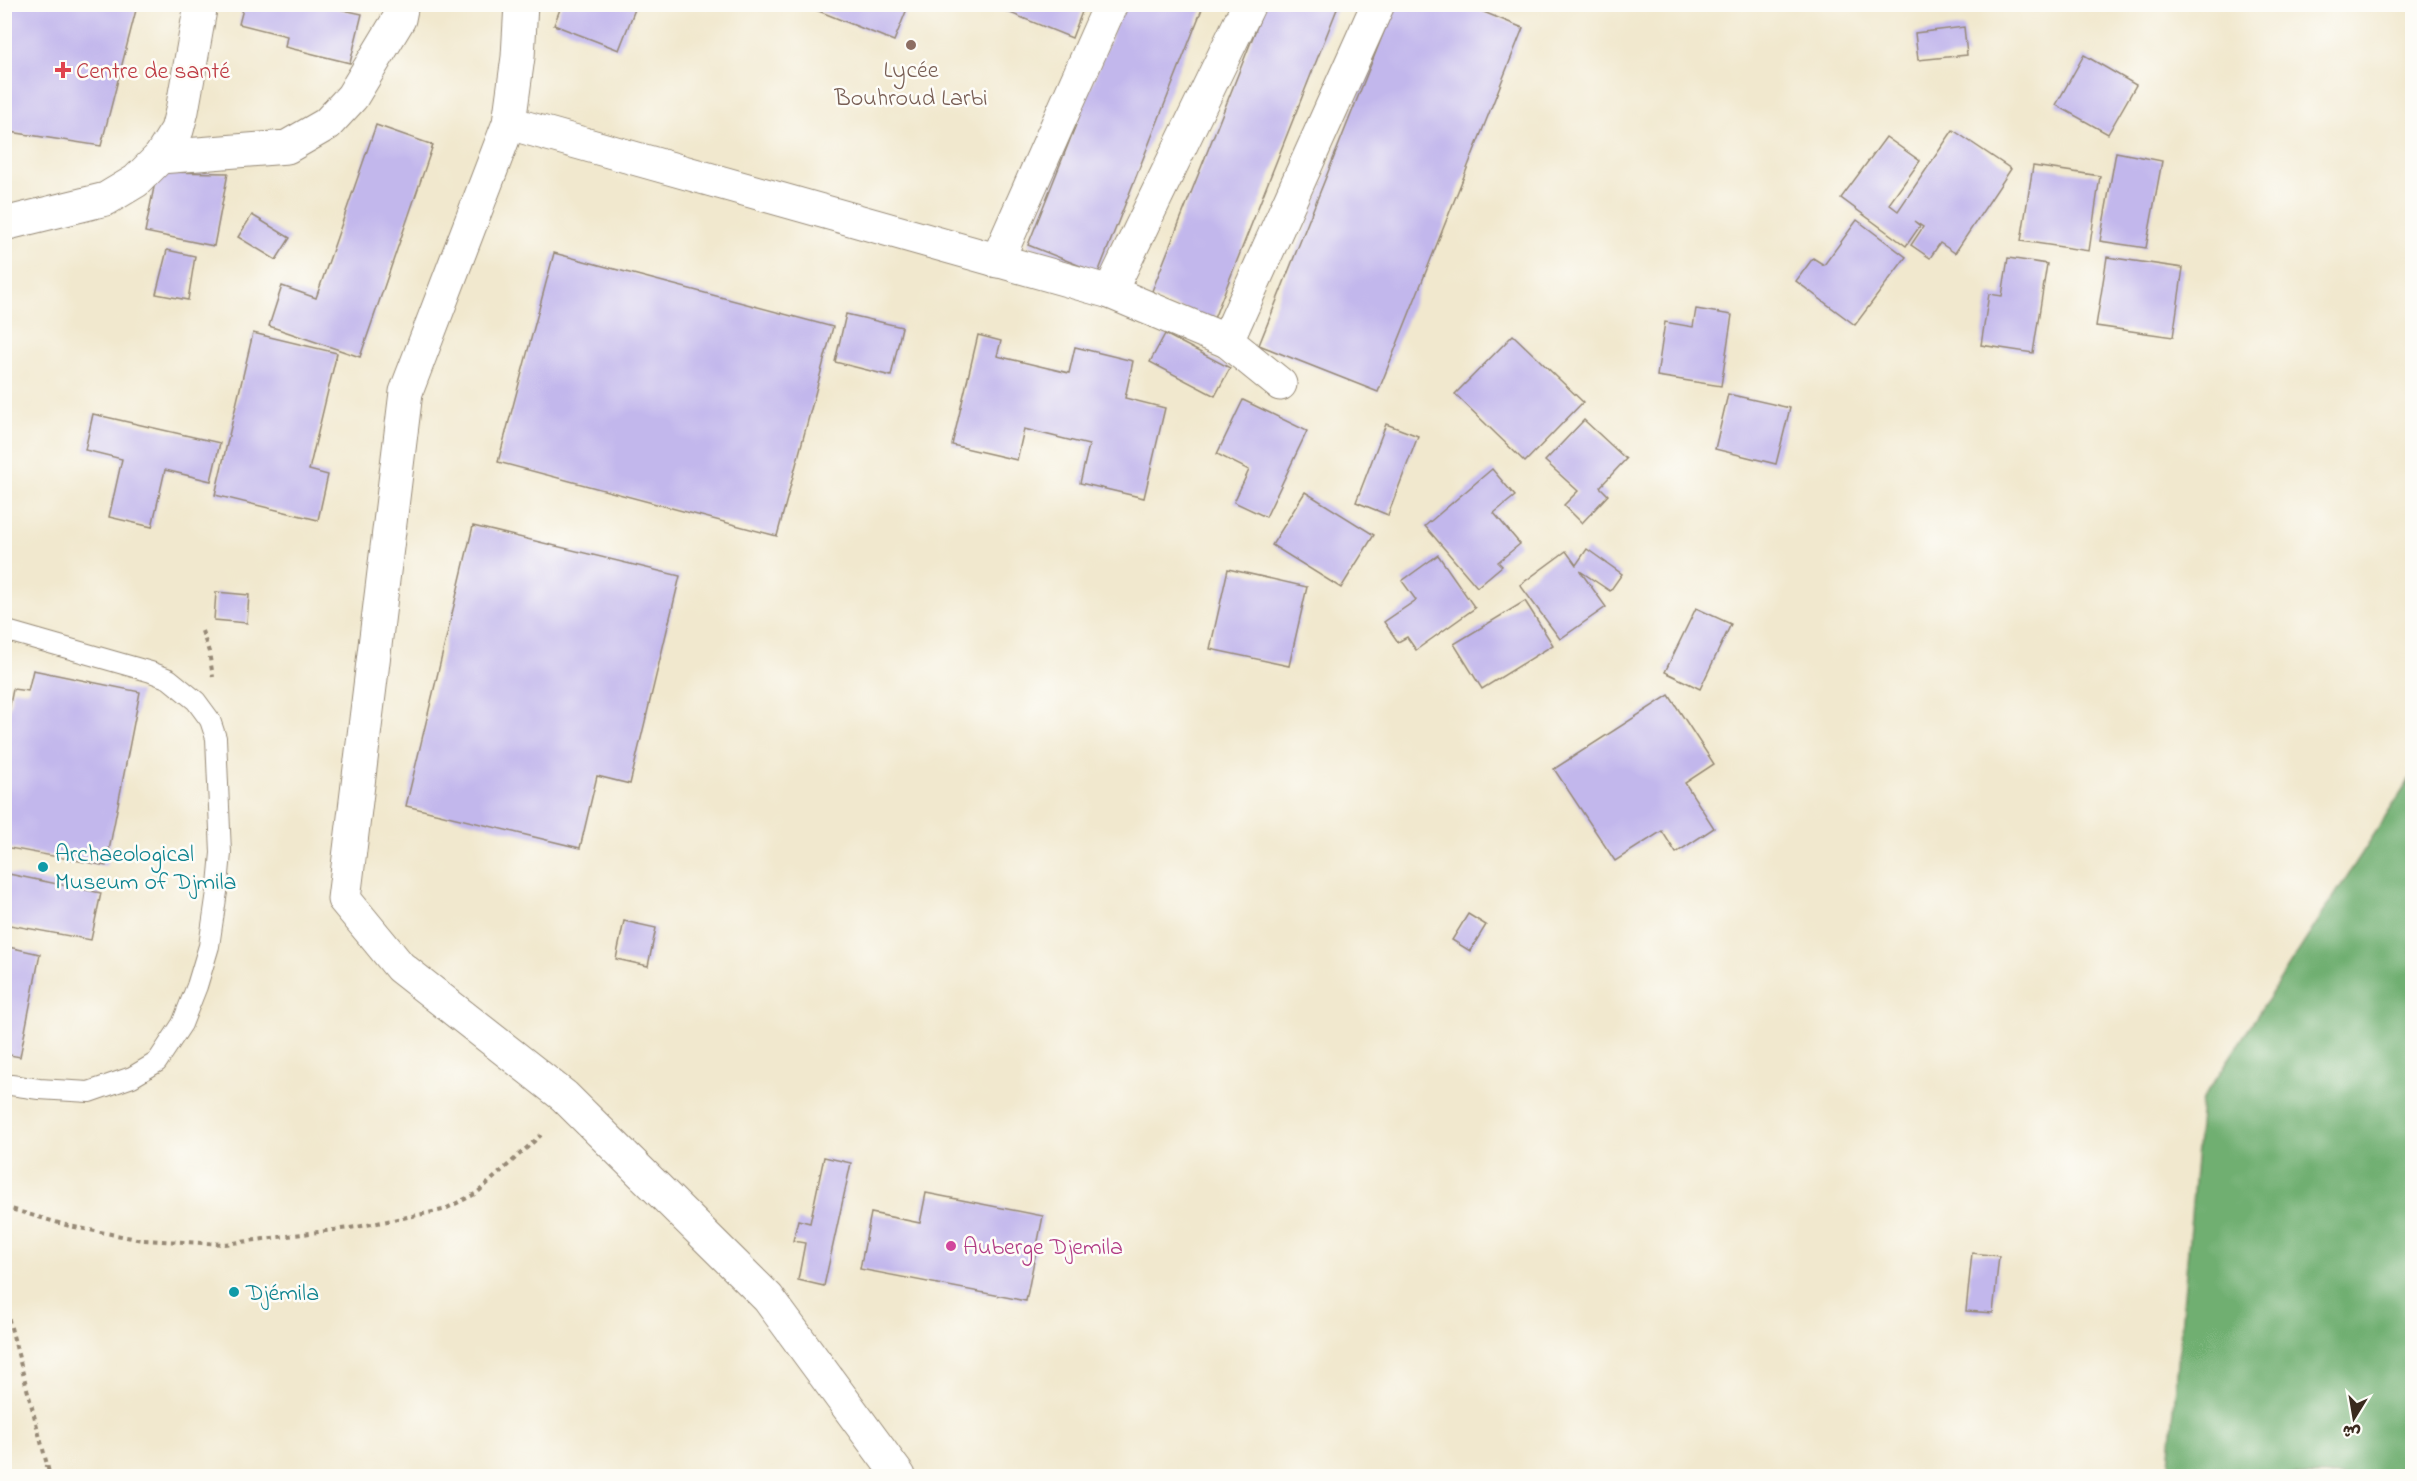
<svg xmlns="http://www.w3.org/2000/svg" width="2417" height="1481" font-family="'Indie Flower','Playpen Sans Arabic',sans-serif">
	<rect width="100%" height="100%" fill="#fdfcf7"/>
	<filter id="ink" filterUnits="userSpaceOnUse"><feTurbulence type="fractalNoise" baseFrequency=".0167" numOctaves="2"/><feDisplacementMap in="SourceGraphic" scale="12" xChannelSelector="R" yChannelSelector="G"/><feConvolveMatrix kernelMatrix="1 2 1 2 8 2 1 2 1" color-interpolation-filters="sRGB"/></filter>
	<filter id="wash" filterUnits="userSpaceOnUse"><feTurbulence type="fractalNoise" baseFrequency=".008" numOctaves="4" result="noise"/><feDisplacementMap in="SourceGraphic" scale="24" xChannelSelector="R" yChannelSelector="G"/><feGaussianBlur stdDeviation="1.35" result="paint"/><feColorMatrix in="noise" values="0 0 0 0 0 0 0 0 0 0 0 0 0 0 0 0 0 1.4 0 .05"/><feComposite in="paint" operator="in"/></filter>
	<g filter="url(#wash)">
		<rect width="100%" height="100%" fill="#f1e8ce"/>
		<!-- forest -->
		<polygon fill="#6faf71" stroke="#556c48" stroke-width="1.5" points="2412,776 2412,1476 2168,1476 2201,1102"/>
		<g id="blocks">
			<!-- building -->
			<g fill="#c2b7ec">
				<polygon points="4,4 112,4 136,10 101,146 4,131"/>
				<polygon points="562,4 637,4 619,50 554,25"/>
				<polygon points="801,4 909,4 894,41"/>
				<polygon points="988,4 1085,4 1072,38"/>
				<polygon points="1124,4 1204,4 1098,273 1028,245"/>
				<polygon points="1266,4 1339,4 1213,321 1150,296"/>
				<polygon points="1395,4 1464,4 1523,28 1378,392 1259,345"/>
				<polygon points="244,5 321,5 362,14 350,63 285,47 287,36 239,24"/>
				<polygon points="1964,27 1967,55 1918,60 1915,33"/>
				<polygon points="2084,55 2136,85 2108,134 2056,105"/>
				<polygon points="376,125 433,145 360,357 269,326 282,286 316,298"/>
				<polygon points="1953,130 2011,169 1955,253 1940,243 1930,258 1911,245 1923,227 1914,221 1920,226 1906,246 1841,198 1886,137 1920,161 1889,204 1898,211"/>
				<polygon points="2116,152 2162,161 2146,248 2100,241"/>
				<polygon points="2033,166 2100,176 2089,251 2021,241"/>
				<polygon points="157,172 228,173 214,246 145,232"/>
				<polygon points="252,215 290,238 276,260 238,237"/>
				<polygon points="1857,220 1906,257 1855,325 1796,281 1813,258 1824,265"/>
				<polygon points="167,250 195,256 188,300 156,294"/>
				<polygon points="554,253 833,327 777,536 498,462"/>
				<polygon points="2107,257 2183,268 2173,337 2096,326"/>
				<polygon points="2008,258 2047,264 2033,353 1981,345 1989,294 2002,296"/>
				<polygon points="1696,309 1732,315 1721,386 1657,376 1665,322 1693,327"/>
				<polygon points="846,314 902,327 891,376 835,362"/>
				<polygon points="253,333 337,353 309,470 328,475 318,520 215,495"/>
				<polygon points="1165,334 1230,368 1215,396 1150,362"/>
				<polygon points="978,335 1001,341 997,356 1069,373 1075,347 1133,361 1125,398 1165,408 1144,498 1080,483 1089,445 1024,429 1017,460 952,445"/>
				<polygon points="1513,335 1583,402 1525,462 1455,394"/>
				<polygon points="1728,394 1790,408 1776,464 1715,449"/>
				<polygon points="1243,400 1307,431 1266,517 1234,502 1249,470 1217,454"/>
				<polygon points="93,414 220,443 211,481 165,470 152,527 109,517 122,459 85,450"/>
				<polygon points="1584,420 1626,459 1600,487 1608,495 1582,523 1564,505 1578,491 1545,461"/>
				<polygon points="1386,424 1418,436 1388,515 1356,502"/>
				<polygon points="1492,469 1515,496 1494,513 1520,544 1498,562 1502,566 1477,587 1425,526"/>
				<polygon points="1305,492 1374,535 1341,588 1272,545"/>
				<polygon points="473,526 680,576 630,784 597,776 580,848 406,806"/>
				<polygon points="1587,549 1622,574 1610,591 1580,571 1606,607 1560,639 1520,585 1566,551 1576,565"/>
				<polygon points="1438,555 1475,608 1416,650 1407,637 1398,642 1384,622 1416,600 1402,581"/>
				<polygon points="1228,569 1307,587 1289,666 1210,649"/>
				<polygon points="216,592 249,595 247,623 214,620"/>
				<polygon points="1525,601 1553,645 1482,689 1454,644"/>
				<polygon points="1696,608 1731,624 1700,689 1665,672"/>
				<polygon points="33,670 140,692 106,866 4,847 4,735 13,689 28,691"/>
				<polygon points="1669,695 1714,764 1685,783 1714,828 1676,853 1662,831 1615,861 1554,769"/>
				<polygon points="4,873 101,893 91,940 4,924"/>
				<polygon points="1468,914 1486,925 1470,951 1452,940"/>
				<polygon points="624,921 656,928 648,966 616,959"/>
				<polygon points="4,946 40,954 20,1057 4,1054"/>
				<polygon points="824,1157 851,1163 824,1286 798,1280 805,1243 793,1241 798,1220 810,1223"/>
				<polygon points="926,1193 1043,1216 1026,1301 860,1269 871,1213 920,1223"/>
				<polygon points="1972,1253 1999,1256 1993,1313 1966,1311"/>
			</g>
		</g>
	</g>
	<g filter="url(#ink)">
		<use href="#blocks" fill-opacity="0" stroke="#968976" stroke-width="1.5"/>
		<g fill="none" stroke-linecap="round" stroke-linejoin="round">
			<!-- service casing -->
			<g stroke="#968976" stroke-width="22">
				<polyline id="service" points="4,630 151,672 169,679 196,701 210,720 216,738 221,853 218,885 209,946 197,986 182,1024 157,1062 132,1077 89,1092 39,1089 4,1084"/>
			</g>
			<!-- minor casing -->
			<g stroke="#968976" stroke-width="35">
				<g id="minor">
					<polyline points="521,4 518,57 509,123 406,392 344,899 400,967 564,1096 768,1298 899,1476"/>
					<polyline points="509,123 1110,292 1227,341"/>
					<polyline points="160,157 287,147 327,124 352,97 399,19 402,4"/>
					<polyline points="4,224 106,199 136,181 160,157 177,130 182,111 201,4"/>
					<polyline points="997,261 1111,4"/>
					<polyline points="1110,292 1249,4"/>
					<polyline points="1280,384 1227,341 1378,4"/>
				</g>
			</g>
			<!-- path -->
			<g stroke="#968976" stroke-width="4" stroke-dasharray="4.5 4.5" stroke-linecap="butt">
				<polyline points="202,631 209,652 213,677"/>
				<polyline points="4,1207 69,1226 142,1240 225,1244 357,1227 443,1210 477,1193 541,1135"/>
				<polyline points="4,1301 50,1476"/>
				<polyline points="45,1476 46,1465"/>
			</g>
			<!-- service -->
			<use href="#service" stroke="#fff" stroke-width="20"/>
			<!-- minor -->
			<use href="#minor" stroke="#fff" stroke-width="33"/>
		</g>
	</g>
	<!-- markers -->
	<circle fill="#8d6e63" stroke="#fdfcf7" stroke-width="2" cx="911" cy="45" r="6"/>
	<path fill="#e0444e" stroke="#fdfcf7" stroke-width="2" d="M60 61h6v6h6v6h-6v6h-6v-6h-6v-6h6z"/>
	<g fill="#0f9aa8" stroke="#fdfcf7" stroke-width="2">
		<circle cx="43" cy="867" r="6"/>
		<circle cx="234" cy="1292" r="6"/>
	</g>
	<circle fill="#d1479c" stroke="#fdfcf7" stroke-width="2" cx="951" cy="1246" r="6"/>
	<g text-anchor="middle" stroke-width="5" stroke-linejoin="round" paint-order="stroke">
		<!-- education labels -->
		<g font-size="24" fill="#785e54" stroke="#fdfcf7">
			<text x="911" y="77">Lycée<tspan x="911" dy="28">Bouhroud Larbi</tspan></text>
		</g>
		<!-- health labels -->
		<g font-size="24" fill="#be3a42" stroke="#fdfcf7" text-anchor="start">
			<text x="76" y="78">Centre de santé</text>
		</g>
		<!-- culture labels -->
		<g font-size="24" fill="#0d838f" stroke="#fdfcf7" text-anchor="start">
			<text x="55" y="861">Archaeological<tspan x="55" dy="28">Museum of Djmila</tspan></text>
			<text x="246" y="1300">Djémila</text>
		</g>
		<!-- hotel labels -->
		<g font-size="24" fill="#b23c85" stroke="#fdfcf7" text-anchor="start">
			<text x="963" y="1254">Auberge Djemila</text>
		</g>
	</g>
	<!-- margin -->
	<rect width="2417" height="1481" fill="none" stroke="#fdfcf7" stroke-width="24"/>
	<!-- north arrow -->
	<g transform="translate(2354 1418) rotate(191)" stroke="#fdfcf7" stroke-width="4.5" paint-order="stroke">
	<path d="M0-4.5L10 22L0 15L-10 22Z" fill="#3b2a1e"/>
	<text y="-9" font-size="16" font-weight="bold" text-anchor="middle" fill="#3b2a1e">ش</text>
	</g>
</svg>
